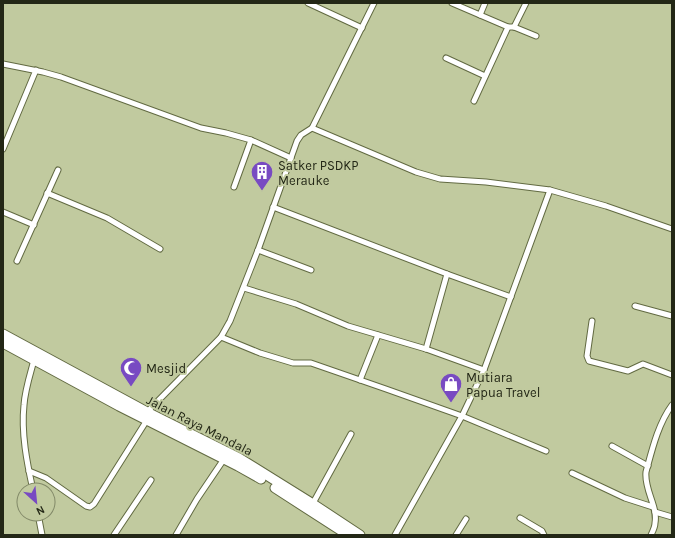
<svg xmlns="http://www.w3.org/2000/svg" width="675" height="538" font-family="Karla,sans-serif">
	<rect width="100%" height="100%" fill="#c1ca9f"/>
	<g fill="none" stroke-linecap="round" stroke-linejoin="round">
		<!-- street casing -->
		<g stroke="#626a42" stroke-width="7">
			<g id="street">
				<polyline points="308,3 362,28"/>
				<polyline points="452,3 508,27 474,101"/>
				<polyline points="480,15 485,3"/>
				<polyline points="508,27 514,27 536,36"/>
				<polyline points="514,27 526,3"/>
				<polyline points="446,58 485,76"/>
				<polyline points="3,64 43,72 61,77 201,128 226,133 251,140 291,158"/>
				<polyline points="312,128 374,3"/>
				<polyline points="3,149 36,70"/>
				<polyline points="234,187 251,140"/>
				<polyline points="47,193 107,218 160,249"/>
				<polyline points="273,207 447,274 511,297"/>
				<polyline points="3,212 34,225"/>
				<polyline points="258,250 311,270"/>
				<polyline points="17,261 58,170"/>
				<polyline points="244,288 296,304 348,326 426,349 484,370"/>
				<polyline points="635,306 672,316"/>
				<polyline points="592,321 587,356 589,361 628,371 643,364 672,375"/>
				<polyline points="221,337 260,353 293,363 311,363 386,389 462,416 546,451"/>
				<polyline points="426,349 447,274"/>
				<polyline points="360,380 378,335"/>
				<polyline points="147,412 221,337 230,321 258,250 297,141 301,135 312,128 416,172 440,179 486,182 550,190 606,206 672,229"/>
				<polyline points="612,446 648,466"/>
				<polyline points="29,471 46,478 86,506 90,507 94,504 147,420"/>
				<polyline points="572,473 625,498 653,507"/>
				<path d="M33,490C27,463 21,433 24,405C25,390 30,375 34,360"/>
				<polyline points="312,505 351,434"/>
				<polyline points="655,512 672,517"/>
				<polyline points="38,514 42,535"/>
				<polyline points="520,518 542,531 544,535"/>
				<polyline points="114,535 151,480"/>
				<polyline points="176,535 197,499 224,459"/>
				<polyline points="395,535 462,416 484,370 550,190"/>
				<polyline points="456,535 466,519"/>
				<path d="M651,535C653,531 655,527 655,523C658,506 644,490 646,472C652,450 658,424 672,405"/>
			</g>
		</g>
		<!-- highway casing -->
		<g stroke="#626a42" stroke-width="11">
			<g id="highway">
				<polyline points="3,334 147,412 239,458 313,504 360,535"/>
				<polyline points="3,343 119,406 238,466 261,479"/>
				<polyline points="275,488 348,535"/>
			</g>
		</g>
		<!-- street -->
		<use href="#street" stroke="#fff" stroke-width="5"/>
		<!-- highway -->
		<use href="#highway" stroke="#fff" stroke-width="9"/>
	</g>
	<!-- icons -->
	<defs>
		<g id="building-pin" transform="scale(1.15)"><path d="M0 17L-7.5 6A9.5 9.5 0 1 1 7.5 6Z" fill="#784ac2" stroke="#c1ca9f"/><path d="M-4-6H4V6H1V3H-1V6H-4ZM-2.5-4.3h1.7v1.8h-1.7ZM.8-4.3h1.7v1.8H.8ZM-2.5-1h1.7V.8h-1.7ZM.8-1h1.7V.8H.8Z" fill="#fff"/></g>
		<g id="mosque-pin" transform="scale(1.15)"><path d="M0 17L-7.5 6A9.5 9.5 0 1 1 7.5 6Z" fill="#784ac2" stroke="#c1ca9f"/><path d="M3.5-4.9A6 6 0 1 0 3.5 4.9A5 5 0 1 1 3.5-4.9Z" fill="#fff"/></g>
		<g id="shop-pin" transform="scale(1.15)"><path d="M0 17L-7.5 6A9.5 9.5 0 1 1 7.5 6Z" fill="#784ac2" stroke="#c1ca9f"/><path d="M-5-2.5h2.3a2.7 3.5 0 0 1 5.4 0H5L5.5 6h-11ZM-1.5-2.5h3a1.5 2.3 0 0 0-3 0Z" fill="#fff"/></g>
	</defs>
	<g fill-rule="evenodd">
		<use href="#building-pin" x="262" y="172"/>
		<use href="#mosque-pin" x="131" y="368"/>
		<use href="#shop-pin" x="451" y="384"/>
	</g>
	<g text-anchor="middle" stroke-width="4" stroke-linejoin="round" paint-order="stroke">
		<!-- poi labels -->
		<g font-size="13" fill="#232716" stroke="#c1ca9f" text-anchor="start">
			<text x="278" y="170">Satker PSDKP<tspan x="278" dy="15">Merauke</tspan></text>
			<text x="146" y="373">Mesjid</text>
			<text x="466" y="382">Mutiara<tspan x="466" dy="15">Papua Travel</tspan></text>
		</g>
		<!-- street labels -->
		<g font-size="13" fill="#232716" stroke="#c1ca9f">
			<text transform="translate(200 425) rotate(27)" y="5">Jalan Raya Mandala</text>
		</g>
	</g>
	<!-- border -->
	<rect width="675" height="538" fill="none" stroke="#232716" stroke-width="8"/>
	<!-- north arrow -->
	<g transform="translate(36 502) rotate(153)"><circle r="19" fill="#c1ca9f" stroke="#828968"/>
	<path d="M0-3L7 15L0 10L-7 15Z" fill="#784ac2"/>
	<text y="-6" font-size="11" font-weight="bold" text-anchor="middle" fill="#232716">N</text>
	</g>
</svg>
